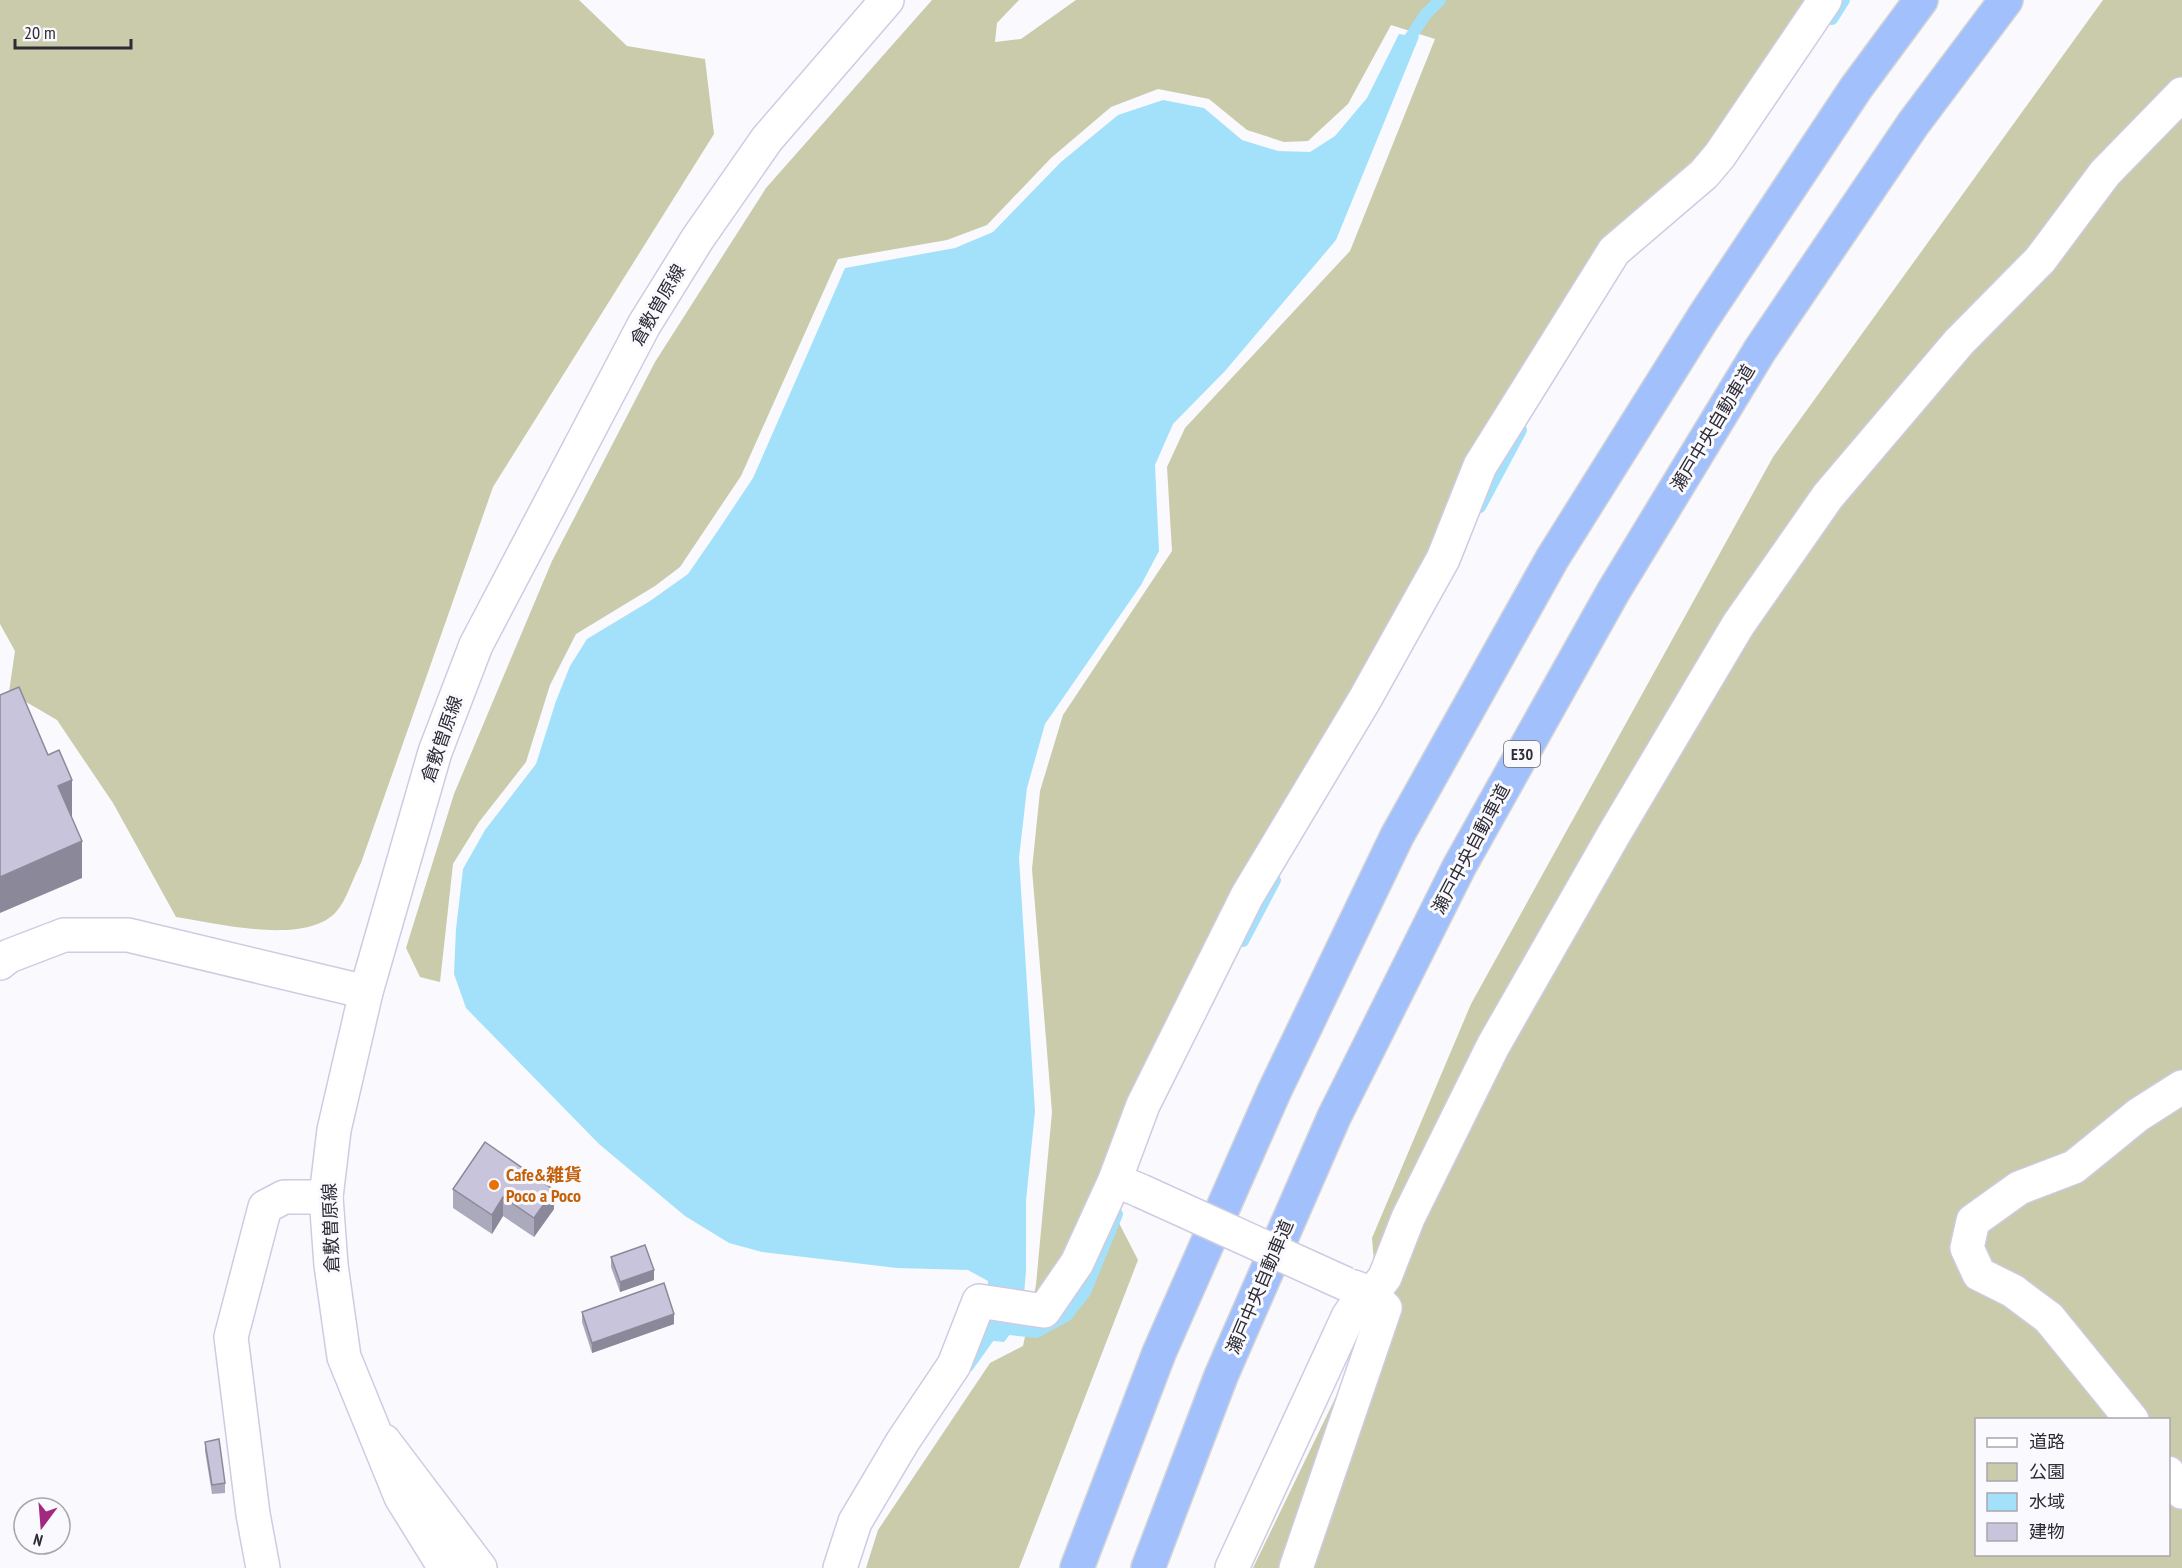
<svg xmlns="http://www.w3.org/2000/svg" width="2182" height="1568" font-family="'PT Sans Narrow','Noto Sans JP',sans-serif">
	<rect width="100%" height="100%" fill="#faf9fe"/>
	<!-- green -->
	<g fill="#c9cbab" fill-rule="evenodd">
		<path d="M0,0H579L627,46L705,59L714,134L493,487L361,863C353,877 347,900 336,912C305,946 216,923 176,917L113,803L57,720L9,692L15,651L0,624Z"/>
		<polygon points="932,0 1019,0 997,23 995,42 1021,39 1076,0 1811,0 1701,162 1605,246 1434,557 1100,1186 1138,1260 1019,1568 866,1568 878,1530 990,1363 1023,1346 1036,1285 1052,1112 1032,869 1040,791 1063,715 1172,551 1167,467 1185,428 1350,251 1435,39 1391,25 1348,104 1308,141 1284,142 1247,130 1209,99 1158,89 1111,107 1051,158 987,225 947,240 838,259 741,476 680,567 655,586 576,634 550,685 526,762 479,822 453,864 440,982 420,977 406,948 454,794 552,561 655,362 766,188"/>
		<path d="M2103,0H2182V1568H1253L1378,1310L1372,1238L1471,1004L1773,457ZM1976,1420H2168V1554H1976Z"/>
	</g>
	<!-- water -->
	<polygon fill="#a3e1fa" points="1399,34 1419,37 1336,240 1225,371 1173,424 1155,465 1159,551 1141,585 1045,724 1027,788 1019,858 1035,1111 1026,1201 1026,1271 1022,1319 1004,1342 974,1339 986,1306 988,1281 968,1270 897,1268 762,1252 729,1243 685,1216 599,1144 466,1008 454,974 456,929 463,869 485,830 536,764 556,701 570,666 587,639 650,601 688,574 719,529 753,478 845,268 955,248 993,232 1061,162 1118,115 1163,100 1204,108 1242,140 1278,151 1310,152 1335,136 1367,98"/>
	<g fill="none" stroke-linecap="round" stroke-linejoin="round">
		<!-- stream -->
		<g stroke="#a3e1fa" stroke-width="12">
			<polyline points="1832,19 1844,0"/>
			<polyline points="1403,49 1425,15 1440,0"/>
			<polyline points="1480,507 1521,430"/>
			<polyline points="1243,941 1275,880"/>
			<polyline points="1001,1328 1036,1332 1066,1316 1085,1292 1117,1214"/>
			<polyline points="968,1366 993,1331"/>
		</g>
		<!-- street casing -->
		<g stroke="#cecbe2" stroke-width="36">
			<g id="street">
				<polyline points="1141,1191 1115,1180 1143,1105 1247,896 1365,699 1443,559 1480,466 1614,251 1704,174 1720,155 1825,0"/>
				<polyline points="2132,1420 2049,1318 2013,1291 1979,1274 1967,1248 1973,1221 2019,1188 2074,1167 2138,1115 2182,1087"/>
				<polyline points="384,1441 480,1568"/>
				<polyline points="2168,1473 2182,1492"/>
				<polyline points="263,1568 253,1514 231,1337 265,1207 284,1197 326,1197"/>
				<polyline points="840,1568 855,1522 903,1441 954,1365 979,1301 1044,1311 1077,1263 1115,1180"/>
				<polyline points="1232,1568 1348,1317 1356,1305 1372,1294 1385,1277 1408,1218 1493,1046 1614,834 1738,625 1828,496 1959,342 2040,260 2105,173 2182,94"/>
				<polyline points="1296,1568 1385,1308 1372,1294 1354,1287"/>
			</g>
		</g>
		<!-- secondary casing -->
		<g stroke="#cecbe2" stroke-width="36">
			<g id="secondary">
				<polyline points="0,963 9,956 64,935 128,935 366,992"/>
				<polyline points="445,1568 401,1497 344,1357 331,1265 326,1197 334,1130 366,992 435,752 476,645 644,325 698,238 767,139 887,0"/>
			</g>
		</g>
		<!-- highway casing -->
		<g stroke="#d5d5d6" stroke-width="36">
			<g id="highway">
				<polyline points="1077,1568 1159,1353 1274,1092 1397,836 1552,559 1703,318 1856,88 1921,0"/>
				<polyline points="1148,1568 1221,1376 1334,1117 1459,867 1613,592 1760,350 1913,124 2006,0"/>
			</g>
		</g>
		<!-- street -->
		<use href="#street" stroke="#fff" stroke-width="33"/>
		<!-- secondary -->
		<use href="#secondary" stroke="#fff" stroke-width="33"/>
		<!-- highway -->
		<use href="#highway" stroke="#a2c0fc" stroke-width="33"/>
		<!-- street-bridge casing -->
		<g stroke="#cecbe2" stroke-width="36" stroke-linecap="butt">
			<polyline id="street-bridge" points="1141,1191 1346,1284"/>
		</g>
		<!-- street-bridge -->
		<use href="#street-bridge" stroke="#fff" stroke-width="33"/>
	</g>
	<!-- wall -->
	<g fill="#aba9bc">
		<polygon points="485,1142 554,1209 534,1237 503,1216 492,1234 453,1208 453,1189"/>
		<polygon points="611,1257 654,1280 620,1292 611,1267"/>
		<polygon points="582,1312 674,1324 592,1353 582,1322"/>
		<polygon points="205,1442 225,1483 225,1493 212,1494 205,1451"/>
	</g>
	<!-- shaded-wall -->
	<g fill="#8b8999">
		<polygon points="72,780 72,816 58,822 58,786"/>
		<polygon points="82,841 82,878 0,913 0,877"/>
		<polygon points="554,1190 554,1209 534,1237 534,1218"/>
		<polygon points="503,1197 503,1216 492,1234 492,1215"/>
		<polygon points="654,1270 654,1280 620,1292 620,1282"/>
		<polygon points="674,1314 674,1324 592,1353 592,1343"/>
	</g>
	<!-- building -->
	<g fill="#c7c4db" stroke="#8b8999" stroke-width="1.5">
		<polygon points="19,687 48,755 59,750 72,780 58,786 82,841 0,877 0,695"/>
		<polygon points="485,1142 554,1190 534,1218 503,1197 492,1215 453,1189"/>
		<polygon points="645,1245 654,1270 620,1282 611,1257"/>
		<polygon points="664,1283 674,1314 592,1343 582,1312"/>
		<polygon points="219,1439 225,1483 212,1485 205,1442"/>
	</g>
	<!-- markers -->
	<circle fill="#e8710a" stroke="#faf9fe" stroke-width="2" cx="494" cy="1185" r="6"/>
	<g text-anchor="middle" stroke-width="6" stroke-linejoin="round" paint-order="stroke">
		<!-- shield labels -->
		<rect fill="#faf9fe" stroke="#6a6971" stroke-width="1.5" x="1504" y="741" width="36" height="26" rx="4.5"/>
		<g font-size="16" font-weight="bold" fill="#2d2b34">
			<text x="1522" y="760">E30</text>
		</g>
		<!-- street labels -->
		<g font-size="18" fill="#2d2b34" stroke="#faf9fe">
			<text transform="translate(658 305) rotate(-60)" y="6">倉敷曽原線</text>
			<text transform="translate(1713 428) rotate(-59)" y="6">瀬戸中央自動車道</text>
			<text transform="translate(442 739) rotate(-71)" y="6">倉敷曽原線</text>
			<text transform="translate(1471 849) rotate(-62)" y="6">瀬戸中央自動車道</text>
			<text transform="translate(331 1228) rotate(-92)" y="6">倉敷曽原線</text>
			<text transform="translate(1260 1287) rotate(-67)" y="6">瀬戸中央自動車道</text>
		</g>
		<!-- food labels -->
		<g font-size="18" font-weight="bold" fill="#c56008" stroke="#faf9fe" text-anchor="start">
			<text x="506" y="1181">Cafe&amp;雑貨<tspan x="506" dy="21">Poco a Poco</tspan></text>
		</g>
	</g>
	<!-- legend -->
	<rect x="1975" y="1418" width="195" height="138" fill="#faf9fe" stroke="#a8a7ad" stroke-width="1.5"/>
	<rect x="1987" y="1438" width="30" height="9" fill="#ffffff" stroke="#a8a7ad" stroke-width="1.5"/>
	<text x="2029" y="1448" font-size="18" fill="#2d2b34">道路</text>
	<rect x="1987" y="1463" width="30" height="18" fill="#c9cbab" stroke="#a8a7ad" stroke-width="1.5"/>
	<text x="2029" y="1478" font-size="18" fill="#2d2b34">公園</text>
	<rect x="1987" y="1493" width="30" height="18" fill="#a3e1fa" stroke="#a8a7ad" stroke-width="1.5"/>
	<text x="2029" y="1508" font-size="18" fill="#2d2b34">水域</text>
	<rect x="1987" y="1523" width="30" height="18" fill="#c7c4db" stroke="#a8a7ad" stroke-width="1.5"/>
	<text x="2029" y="1538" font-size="18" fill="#2d2b34">建物</text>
	<!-- north arrow -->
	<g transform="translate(42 1526) rotate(196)"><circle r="28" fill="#faf9fe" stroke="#a8a7ad" stroke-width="1.5"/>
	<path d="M0-4.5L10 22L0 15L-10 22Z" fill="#a2297f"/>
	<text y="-9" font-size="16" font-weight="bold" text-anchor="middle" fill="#2d2b34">N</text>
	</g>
	<!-- scale -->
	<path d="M15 39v9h116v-9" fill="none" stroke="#2d2b34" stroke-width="3"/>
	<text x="24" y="39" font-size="18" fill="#2d2b34" stroke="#faf9fe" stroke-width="4.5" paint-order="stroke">20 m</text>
</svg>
